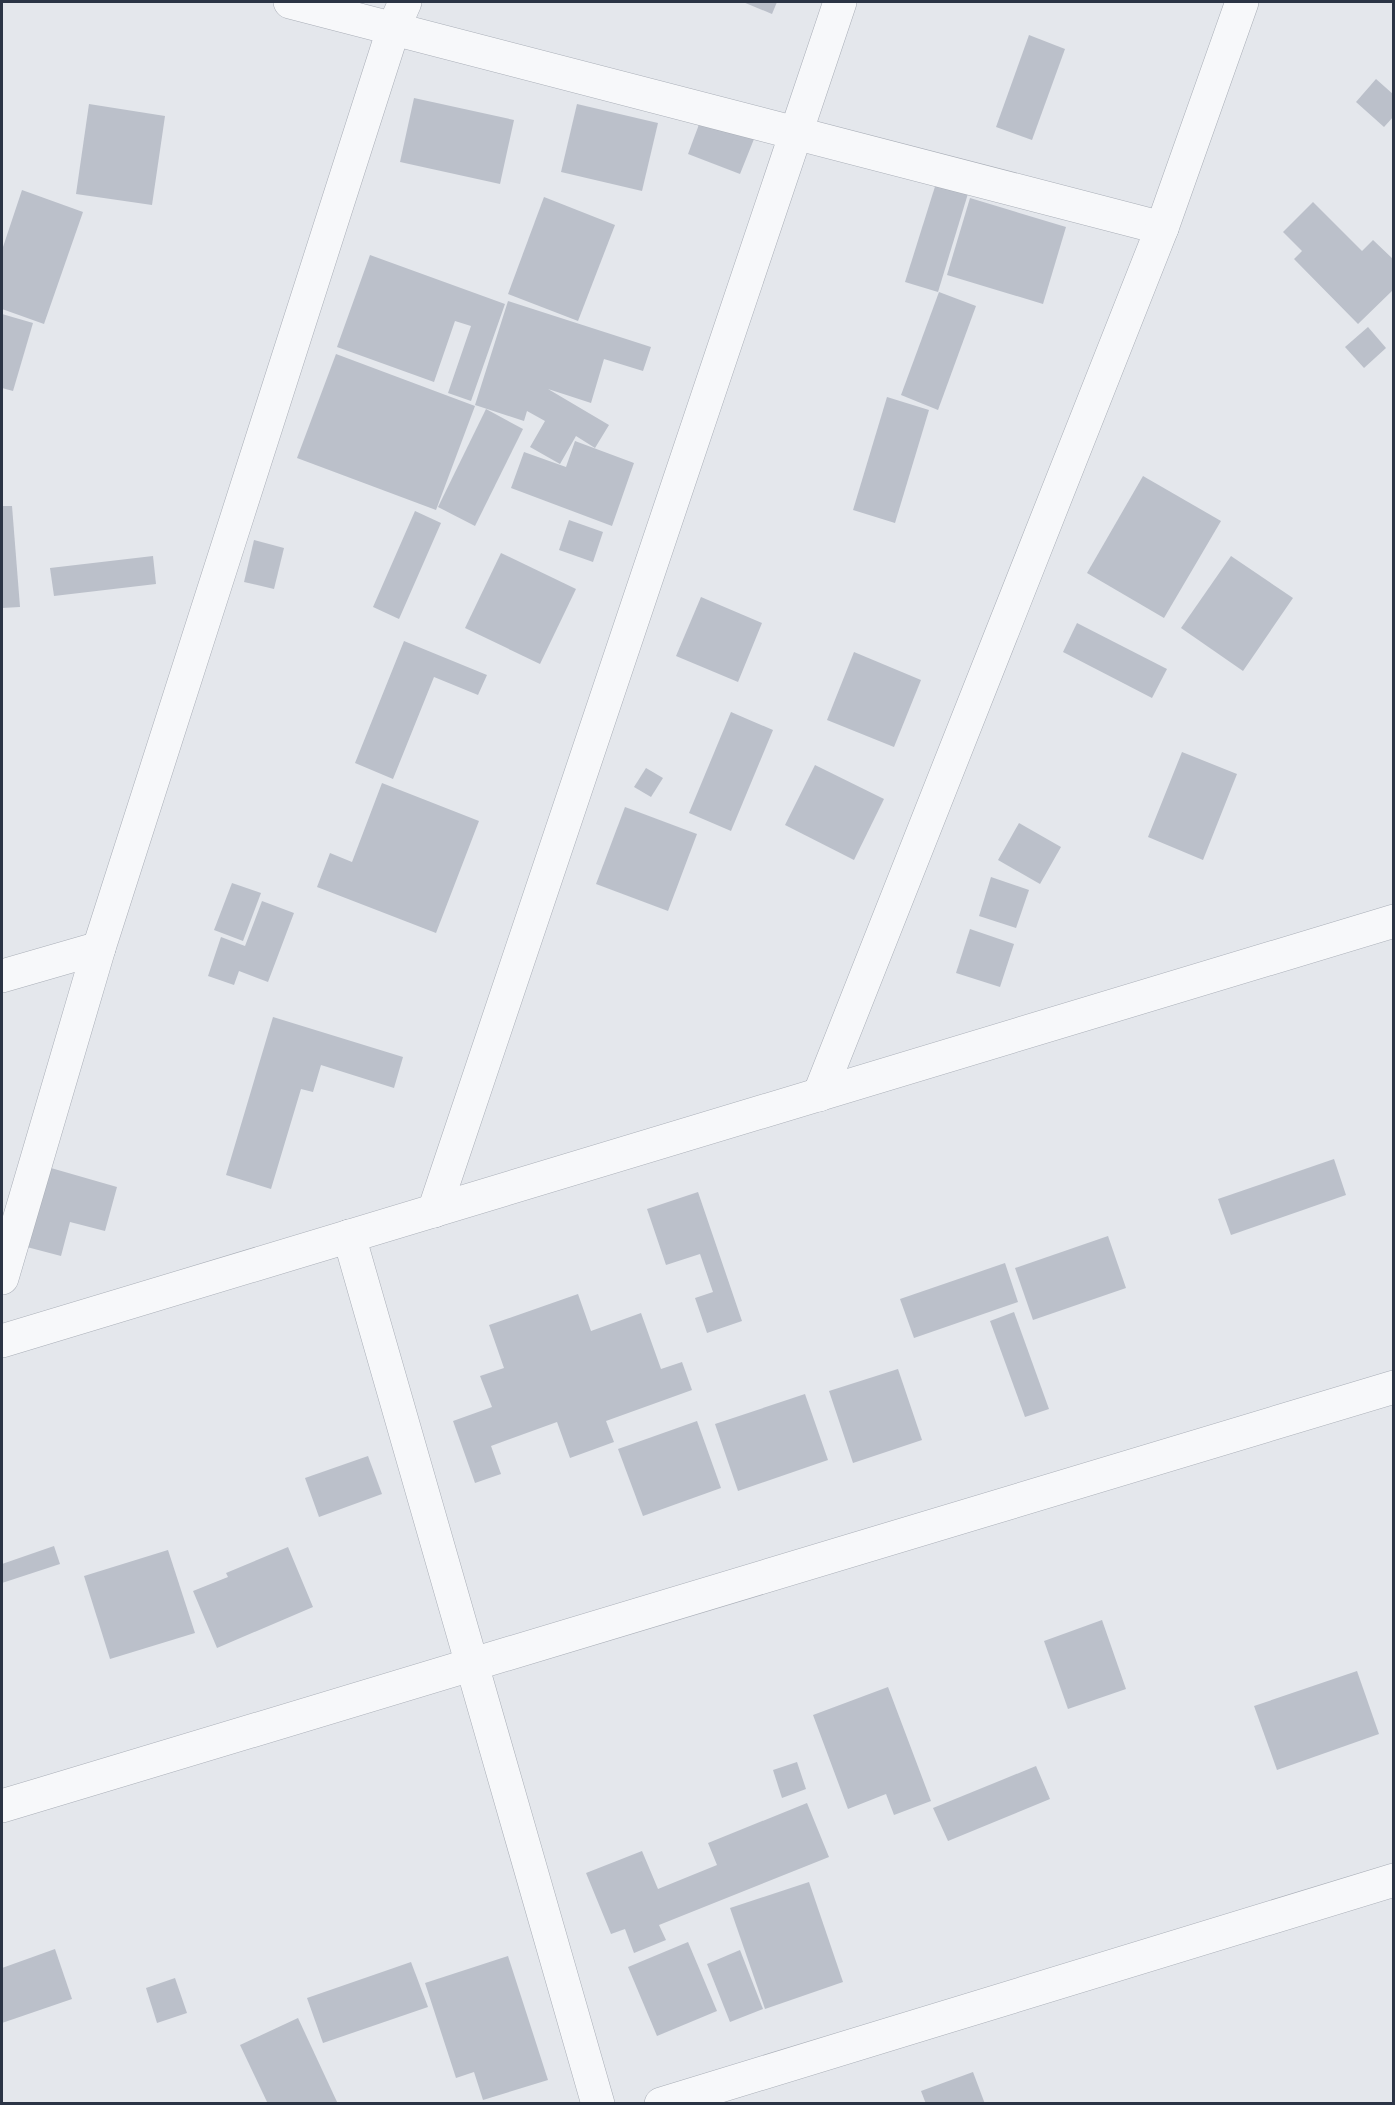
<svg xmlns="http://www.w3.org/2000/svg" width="1395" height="2105" font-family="Mulish,sans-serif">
	<rect width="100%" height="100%" fill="#e4e7ec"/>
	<!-- building -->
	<g fill="#bbc0ca">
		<polygon points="743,2 777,2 772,14"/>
		<polygon points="1029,35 1065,49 1032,140 996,127"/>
		<polygon points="1376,79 1394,95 1394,116 1384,127 1356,102"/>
		<polygon points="414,98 514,120 500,184 400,162"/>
		<polygon points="89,104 165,116 152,205 76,194"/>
		<polygon points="577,104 658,123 642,191 561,172"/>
		<polygon points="701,119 754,139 740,174 688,154"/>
		<polygon points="938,177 970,187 938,292 905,282"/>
		<polygon points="22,190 83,212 44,324 2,309 2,250"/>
		<polygon points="544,197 615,225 578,321 508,294"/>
		<polygon points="970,198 1066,227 1043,304 947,275"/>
		<polygon points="1313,202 1362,251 1373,240 1394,260 1394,289 1358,324 1294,259 1302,251 1283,232"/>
		<polygon points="370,255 505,304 471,401 448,393 471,326 455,321 434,382 337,347"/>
		<polygon points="939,292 976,306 938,410 901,395"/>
		<polygon points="508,301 651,347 643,371 604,359 591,403 548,389 609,425 595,448 576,436 560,464 530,447 545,421 527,411 524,421 475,405"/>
		<polygon points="2,314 33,323 13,391 2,388"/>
		<polygon points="1368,327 1386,348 1364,368 1345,347"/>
		<polygon points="336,354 475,406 436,510 297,458"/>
		<polygon points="887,397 929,410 895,523 853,510"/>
		<polygon points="486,409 523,429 475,526 438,507"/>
		<polygon points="575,441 634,463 612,526 511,488 524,452 566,467"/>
		<polygon points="1143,476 1221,521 1164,618 1087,573"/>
		<polygon points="2,506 12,506 20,607 2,608"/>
		<polygon points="415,511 441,523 399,619 373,607"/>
		<polygon points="569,520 603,532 593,562 559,550"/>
		<polygon points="254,540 284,548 274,589 244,582"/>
		<polygon points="501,553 576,589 540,664 465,628"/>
		<polygon points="153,556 156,584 54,596 50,568"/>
		<polygon points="1231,556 1293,598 1243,671 1181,628"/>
		<polygon points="701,597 762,623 738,682 676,656"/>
		<polygon points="1077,623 1167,669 1152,698 1063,652"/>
		<polygon points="404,641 487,675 478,695 434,677 393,779 355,763"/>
		<polygon points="854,652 921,680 894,747 827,720"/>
		<polygon points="731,712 773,730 731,831 689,813"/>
		<polygon points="1182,752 1237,774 1203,860 1148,837"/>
		<polygon points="815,765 884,799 854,860 785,825"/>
		<polygon points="646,768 663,778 651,797 634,787"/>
		<polygon points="382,783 479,821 436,933 317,887 330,853 352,862"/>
		<polygon points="625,807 697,834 668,911 596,884"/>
		<polygon points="1019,823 1061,847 1040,884 998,860"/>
		<polygon points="991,877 1029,890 1016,928 979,916"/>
		<polygon points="232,883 261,893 243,941 214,930"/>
		<polygon points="262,901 294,913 268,982 239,971 234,985 208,976 221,937 245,946"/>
		<polygon points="970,929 1014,944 1000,987 956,973"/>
		<polygon points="273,1017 403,1057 394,1088 321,1065 313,1092 301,1089 271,1189 226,1175"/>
		<polygon points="1334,1159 1346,1195 1231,1235 1218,1199"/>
		<polygon points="44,1166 117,1187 105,1231 70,1222 61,1256 23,1246"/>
		<polygon points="698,1192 742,1321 707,1333 695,1298 713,1292 700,1254 666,1265 647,1209"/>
		<polygon points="1108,1236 1126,1288 1033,1320 1015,1268"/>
		<polygon points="1005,1263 1018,1302 914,1338 900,1299"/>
		<polygon points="578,1294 591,1331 641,1313 661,1369 682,1362 692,1390 606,1421 614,1442 570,1458 557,1422 491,1446 501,1474 475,1483 453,1421 492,1407 480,1376 504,1368 489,1325"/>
		<polygon points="1014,1312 1049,1409 1025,1417 990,1321"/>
		<polygon points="898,1369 922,1440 853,1463 829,1391"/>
		<polygon points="805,1394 828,1460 738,1491 715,1424"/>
		<polygon points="697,1421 721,1488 643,1516 618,1449"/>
		<polygon points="368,1456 382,1494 319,1517 305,1478"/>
		<polygon points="54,1546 60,1564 2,1583 2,1564"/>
		<polygon points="288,1547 313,1607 217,1648 193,1591 228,1577 226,1573"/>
		<polygon points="168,1550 195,1633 110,1659 84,1576"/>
		<polygon points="1102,1620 1126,1689 1068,1709 1044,1641"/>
		<polygon points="1357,1671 1379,1734 1277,1770 1254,1706"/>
		<polygon points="888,1687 931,1801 894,1815 886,1794 848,1809 813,1715"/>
		<polygon points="797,1762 806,1789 782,1798 773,1770"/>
		<polygon points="1036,1766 1050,1799 948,1841 933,1808"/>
		<polygon points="807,1803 829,1857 659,1925 666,1940 634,1953 625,1929 611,1934 586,1873 642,1851 658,1889 717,1865 708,1843"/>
		<polygon points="809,1882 843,1982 765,2009 730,1908"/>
		<polygon points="688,1942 717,2011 657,2036 628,1967"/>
		<polygon points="55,1949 72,1999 2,2023 2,1968"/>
		<polygon points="740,1950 763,2009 730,2022 707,1964"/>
		<polygon points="508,1956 548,2080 483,2100 474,2072 456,2078 425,1983"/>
		<polygon points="411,1962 428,2007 323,2043 307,1998"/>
		<polygon points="175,1978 187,2013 157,2023 146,1988"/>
		<polygon points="298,2018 338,2104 268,2104 240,2045"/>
		<polygon points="973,2072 985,2104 926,2104 921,2091"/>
	</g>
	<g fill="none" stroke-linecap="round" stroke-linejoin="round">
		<!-- street casing -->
		<g stroke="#a9aeb7" stroke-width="34">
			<g id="street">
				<polyline points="290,2 1162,228"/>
				<polyline points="2,976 99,948"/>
				<polyline points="819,1095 1162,228 1242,2"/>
				<polyline points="434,1211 840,2"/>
				<polyline points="349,1236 598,2104"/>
				<polyline points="2,1278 99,948 394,27 405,2"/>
				<polyline points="2,1341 1394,921"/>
				<polyline points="2,1806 1394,1387"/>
				<polyline points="661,2104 1394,1880"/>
			</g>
		</g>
		<!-- street -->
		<use href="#street" stroke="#f7f8fa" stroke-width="33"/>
	</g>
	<!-- border -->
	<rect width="1395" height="2105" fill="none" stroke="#2b3445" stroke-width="6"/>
</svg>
